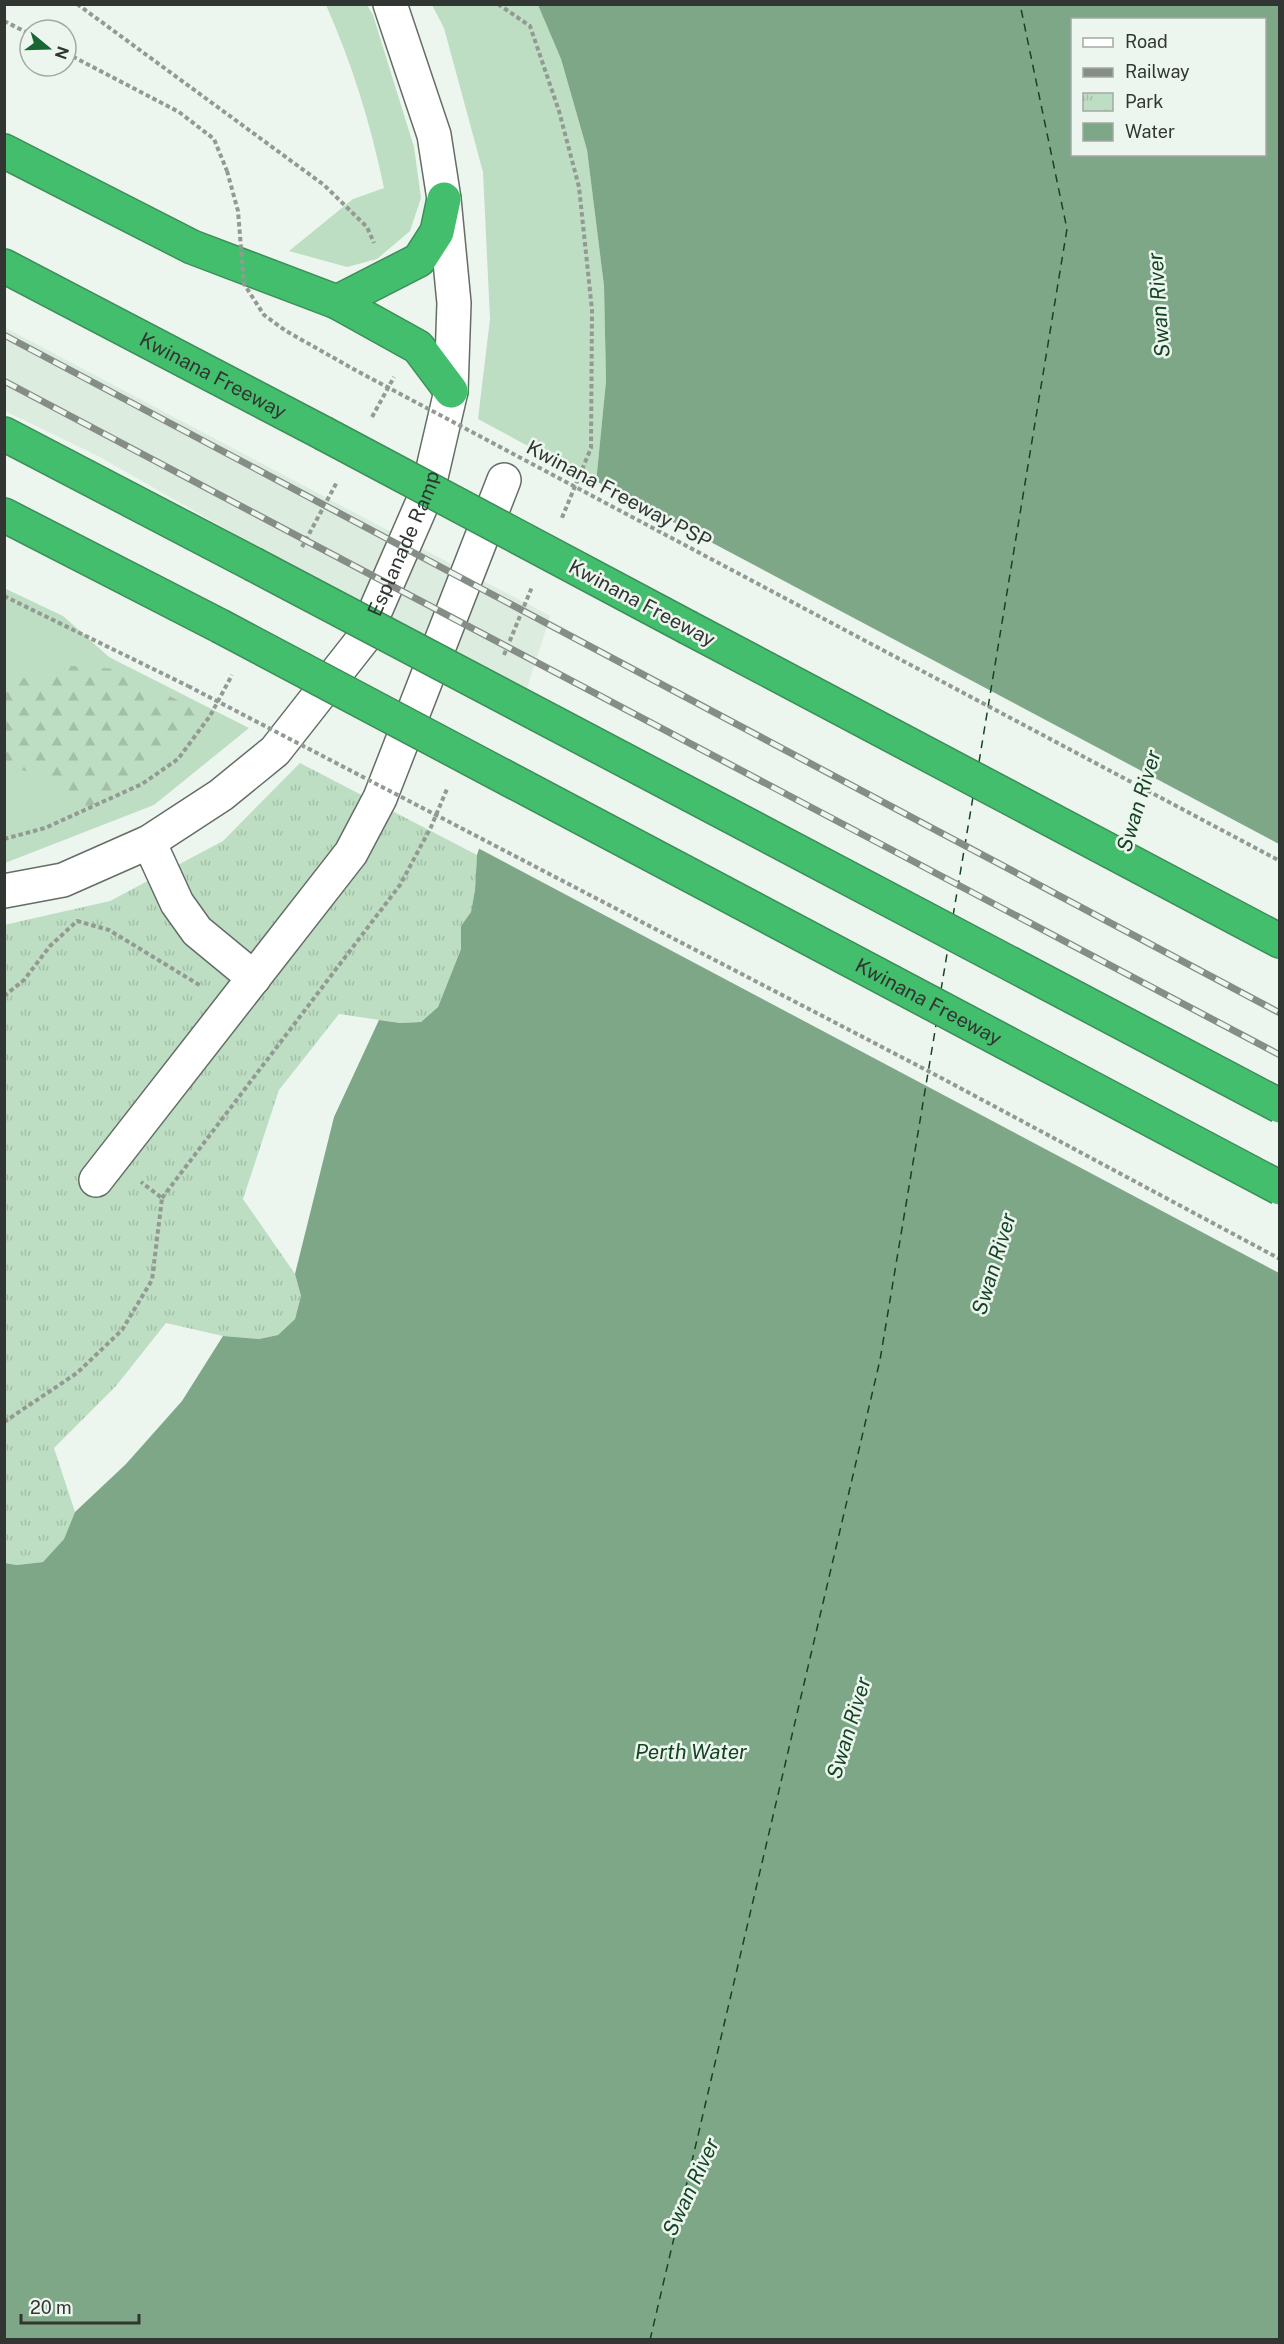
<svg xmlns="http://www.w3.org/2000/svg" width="1284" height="2344" font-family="'Public Sans',sans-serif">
	<defs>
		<pattern id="forest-firs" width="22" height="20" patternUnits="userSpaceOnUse" patternTransform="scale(1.5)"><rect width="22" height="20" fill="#bddec3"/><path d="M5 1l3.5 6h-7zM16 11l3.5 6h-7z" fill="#a3bfa8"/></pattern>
		<pattern id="park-tufts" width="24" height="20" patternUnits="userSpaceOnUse" patternTransform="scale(1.5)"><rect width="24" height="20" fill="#bddec3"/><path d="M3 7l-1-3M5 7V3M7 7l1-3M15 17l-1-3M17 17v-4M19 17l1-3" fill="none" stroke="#a3bfa8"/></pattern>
	</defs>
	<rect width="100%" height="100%" fill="#ecf6ee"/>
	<!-- built -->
	<polygon fill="#dcecde" points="4,327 1279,1002 1279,1086 261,549 98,456 5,411"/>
	<!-- grass -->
	<g fill="#bddec3">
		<path d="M326,5H367L373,15L414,147L421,198L410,231L377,259L347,267L289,251L353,199L384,188C371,125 352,63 326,5Z"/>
		<polygon points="432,5 538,5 561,59 587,150 604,286 606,381 596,483 478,419 490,319 483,172 444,28"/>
		<polygon points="4,588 63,616 109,657 249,728 154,805 5,863"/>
	</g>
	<!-- forest -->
	<polygon fill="url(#forest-firs)" points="59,665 116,669 199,711 164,760 79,814 51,777 9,767 5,771 5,671 33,681"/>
	<!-- park -->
	<polygon fill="url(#park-tufts)" points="300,763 477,855 475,890 471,912 461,926 461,949 438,1007 421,1022 400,1023 339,1014 279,1090 243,1199 295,1274 301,1296 295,1319 278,1335 259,1339 223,1336 166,1323 116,1386 54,1448 75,1512 64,1539 43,1562 17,1565 4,1563 4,925 110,901 223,841"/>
	<!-- water -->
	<path fill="#7ea787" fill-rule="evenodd" d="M538,5H1279V2339H5L4,1563L17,1565L43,1562L64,1539L75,1512L126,1464L182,1401L223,1336L259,1339L278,1335L295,1319L301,1296L295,1274L334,1117L379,1020L400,1023L421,1022L438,1007L461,949V926L471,912L475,890L477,855L596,483L606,381L604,286L587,150L561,59ZM1072,20H1264V154H1072Z"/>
	<!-- pier -->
	<polygon fill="#ecf6ee" points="594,480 1279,844 1279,1273 476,847"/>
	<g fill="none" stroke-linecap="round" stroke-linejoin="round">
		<!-- ferry -->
		<g stroke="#144424" stroke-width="1.5" stroke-dasharray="8 6" stroke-linecap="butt">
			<polyline points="979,762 1067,229 1020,4"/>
			<polyline points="953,916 973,797"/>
			<polyline points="941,990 948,948"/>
			<polyline points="650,2340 880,1360 936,1025"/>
		</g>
		<!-- minor casing -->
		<g stroke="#646d66" stroke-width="36">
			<g id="minor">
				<polyline points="149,842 177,903 197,931 254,978"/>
				<path id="s1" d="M4,891L63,880L149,842L221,795L275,751L363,639L428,490L451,391L454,303L444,199L434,135L390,4"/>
				<polyline points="96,1180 351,853 380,798 504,480"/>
			</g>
		</g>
		<!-- highway casing -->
		<g stroke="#3c8e58" stroke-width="36">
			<g id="highway">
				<polyline points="4,151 192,247 337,302 418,347 451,391"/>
				<path id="s2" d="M4,266L323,433"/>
				<polyline points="337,302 419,260 437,232 444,199"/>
				<polyline points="4,434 253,564"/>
				<polyline points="4,515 220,626"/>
				<polyline points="689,628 1280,941"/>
			</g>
		</g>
		<!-- path -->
		<g stroke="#939a94" stroke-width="4" stroke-dasharray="4.5 3" stroke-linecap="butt">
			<polyline points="77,4 324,185 367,227 374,243"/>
			<polyline points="498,4 530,26 559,111 579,187 592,310 591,448 561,520"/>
			<polyline points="4,21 30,34"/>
			<polyline points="66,53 179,112 214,139 227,171"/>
			<polyline points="372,417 394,377"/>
			<polyline points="302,547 337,482"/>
			<polyline points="4,596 188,686"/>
			<polyline points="504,655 532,587"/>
			<polyline points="4,839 45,828 142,784 178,759 210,716 232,675"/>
			<polyline points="4,996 24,980 50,946 77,921 109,930 201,986"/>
			<polyline points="162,1198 400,885 431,827 447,789"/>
			<polyline points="4,1422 77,1373 122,1330 152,1280 162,1198 141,1182"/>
		</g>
		<!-- minor -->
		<use href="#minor" stroke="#fff" stroke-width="33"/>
		<!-- highway -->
		<use href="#highway" stroke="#42be6c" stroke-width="33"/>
		<!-- rail casing -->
		<g stroke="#868d87" stroke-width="7">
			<g id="rail">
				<polyline points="4,335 1280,1013"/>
				<polyline points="4,381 1280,1055"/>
			</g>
		</g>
		<!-- rail -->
		<use href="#rail" stroke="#ecf6ee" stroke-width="4.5" stroke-dasharray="14" stroke-linecap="butt"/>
		<!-- highway-bridge casing -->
		<g stroke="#3c8e58" stroke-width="36" stroke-linecap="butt">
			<g id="highway-bridge">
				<polyline points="323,433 689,628"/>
				<polyline points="253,564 1280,1106"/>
				<path id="s3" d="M220,626L1280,1188"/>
			</g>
		</g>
		<!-- path-bridge -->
		<g stroke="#939a94" stroke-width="4" stroke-dasharray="4.5 3" stroke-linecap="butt">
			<polyline points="227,171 238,211 244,284 264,315 286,331 357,371 1280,861"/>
			<polyline points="188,686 932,1073 1280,1259"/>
		</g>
		<!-- highway-bridge -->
		<use href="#highway-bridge" stroke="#42be6c" stroke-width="33"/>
	</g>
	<g text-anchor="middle" stroke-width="5" stroke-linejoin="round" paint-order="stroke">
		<!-- street labels -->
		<g font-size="20" fill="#323633" stroke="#ecf6ee">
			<text dy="7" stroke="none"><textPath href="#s2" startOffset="236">Kwinana Freeway</textPath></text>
			<text transform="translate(619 494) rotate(28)" y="7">Kwinana Freeway PSP</text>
			<text dy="7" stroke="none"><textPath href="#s1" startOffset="556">Esplanade Ramp</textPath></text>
			<text transform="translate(642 603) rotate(28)" y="7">Kwinana Freeway</text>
			<text dy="7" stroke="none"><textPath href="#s3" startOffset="802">Kwinana Freeway</textPath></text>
		</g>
		<!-- water labels -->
		<g font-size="21" font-style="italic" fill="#144424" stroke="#ecf6ee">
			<text transform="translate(1159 305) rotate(-94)" y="7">Swan River</text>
			<text transform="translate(1139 801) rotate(-73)" y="7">Swan River</text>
			<text transform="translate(994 1264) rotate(-73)" y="7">Swan River</text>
			<text transform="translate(849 1728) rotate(-73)" y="7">Swan River</text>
			<text x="691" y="1759">Perth Water</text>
			<text transform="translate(691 2187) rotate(-65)" y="7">Swan River</text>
		</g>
	</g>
	<!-- border -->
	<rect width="1284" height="2344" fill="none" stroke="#323633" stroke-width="12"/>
	<!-- legend -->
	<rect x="1071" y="18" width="195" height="138" fill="#ecf6ee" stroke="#a2a9a3" stroke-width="1.5"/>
	<rect x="1083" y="38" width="30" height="9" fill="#ffffff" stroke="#a2a9a3" stroke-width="1.5"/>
	<text x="1125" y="48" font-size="18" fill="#323633">Road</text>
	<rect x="1083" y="68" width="30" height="9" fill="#868d87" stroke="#a2a9a3" stroke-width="1.5"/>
	<text x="1125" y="78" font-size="18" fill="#323633">Railway</text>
	<rect x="1083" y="93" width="30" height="18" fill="url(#park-tufts)" stroke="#a2a9a3" stroke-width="1.5"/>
	<text x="1125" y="108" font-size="18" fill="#323633">Park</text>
	<rect x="1083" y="123" width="30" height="18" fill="#7ea787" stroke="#a2a9a3" stroke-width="1.5"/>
	<text x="1125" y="138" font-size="18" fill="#323633">Water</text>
	<!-- north arrow -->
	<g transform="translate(48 48) rotate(109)"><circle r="28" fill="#ecf6ee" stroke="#a2a9a3" stroke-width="1.5"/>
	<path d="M0-4.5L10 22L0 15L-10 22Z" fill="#196635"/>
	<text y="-9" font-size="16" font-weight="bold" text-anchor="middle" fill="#323633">N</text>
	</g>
	<!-- scale -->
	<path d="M21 2314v9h118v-9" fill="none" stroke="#323633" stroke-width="3"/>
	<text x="30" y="2314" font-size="18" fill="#323633" stroke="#ecf6ee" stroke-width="4.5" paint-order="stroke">20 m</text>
</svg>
